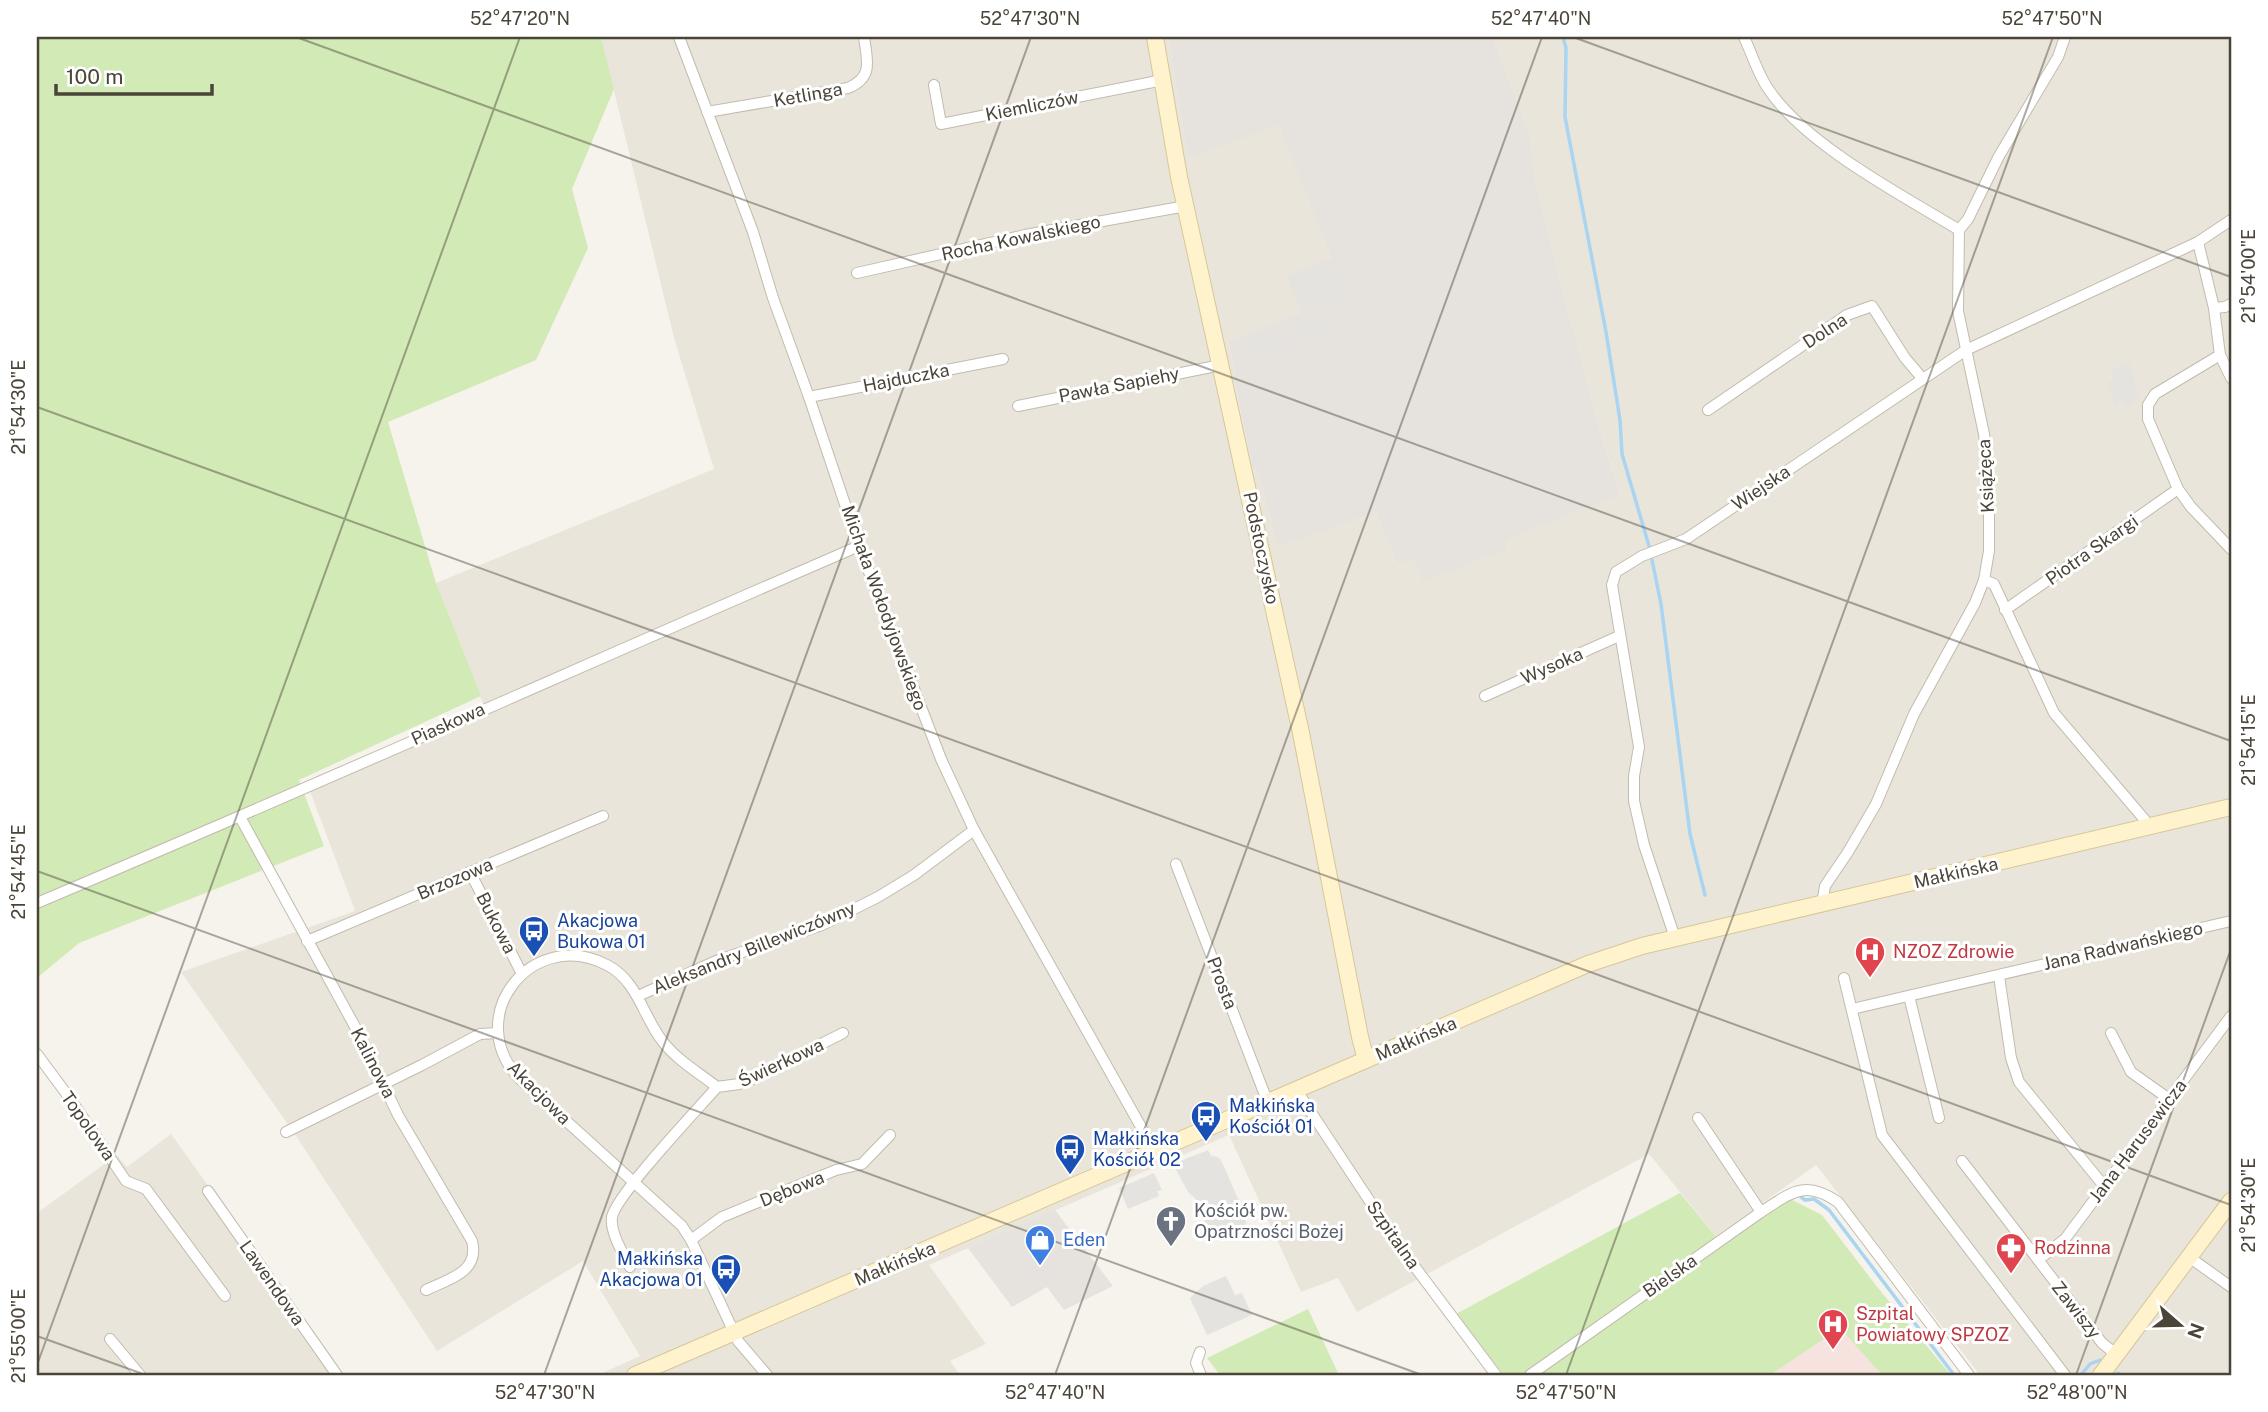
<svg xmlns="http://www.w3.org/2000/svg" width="2268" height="1412" font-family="'Public Sans',sans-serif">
	<rect width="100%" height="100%" fill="#f6f3ec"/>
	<!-- residential -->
	<g fill="#eae5da">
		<polygon points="601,37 1168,37 1188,156 1279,124 1331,259 1301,312 1228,341 1236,375 1233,377 1253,469 1259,473 1278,545 1376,512 1397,564 1414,557 1506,548 1503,540 1620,493 1599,427 1562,288 1535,178 1530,135 1493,37 2231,37 2231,1375 1980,1375 1816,1165 1716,1236 1649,1154 1357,1312 1338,1278 1301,1292 1229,1135 929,1265 986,1344 950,1361 960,1375 598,1375 640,1356 583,1261 437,1351 294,1133 181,972 355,911 310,791 486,711 436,583 714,469 674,338"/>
		<polygon points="171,1134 344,1375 37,1375 37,1213 117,1155 127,1167"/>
	</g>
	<!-- industrial -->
	<g fill="#e6e2dd">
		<polygon points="1168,37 1493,37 1530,135 1535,178 1562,288 1599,427 1620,494 1504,540 1507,549 1423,581 1414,558 1397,564 1376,512 1278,546 1259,473 1253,469 1233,376 1236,374 1228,341 1301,312 1287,276 1331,259 1279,125 1188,157"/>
		<polygon points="1055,1210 1113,1286 1064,1310 1047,1287 1012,1307 968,1248"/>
	</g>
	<!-- medical -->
	<polygon fill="#f6e3e0" points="1840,1327 1882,1375 1770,1375"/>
	<!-- green -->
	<g fill="#d2eab5">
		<polygon points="37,37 601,37 614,89 572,189 588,248 536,360 388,422 436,583 481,696 299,780 324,846 79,943 37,978"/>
		<polygon points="1680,1193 1723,1245 1790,1199 1822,1215 1878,1288 1951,1375 1882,1375 1840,1328 1770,1375 1504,1375 1454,1315"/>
		<polygon points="1308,1309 1339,1375 1220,1375 1207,1358"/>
	</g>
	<!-- parking -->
	<g fill="#e5e3e0">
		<polygon points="1331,259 1345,295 1301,312 1287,276"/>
		<polygon points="1337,314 1340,320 1247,356 1245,350"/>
		<polygon points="2130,363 2139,397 2132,399 2133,404 2125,408 2122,402 2115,405 2107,382 2115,379 2112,369"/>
		<polygon points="1208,1150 1211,1156 1218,1157 1221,1160 1246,1217 1246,1223 1241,1228 1245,1235 1231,1241 1228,1234 1213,1241 1195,1198 1188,1192 1173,1164"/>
		<polygon points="1154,1173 1162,1190 1157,1191 1159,1196 1128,1209 1119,1188"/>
		<polygon points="1226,1276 1235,1295 1242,1293 1252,1315 1207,1335 1190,1298 1203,1286"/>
	</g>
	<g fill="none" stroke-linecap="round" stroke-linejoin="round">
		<!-- stream -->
		<g stroke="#a9d4f2" stroke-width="3.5">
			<polyline points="1563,37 1566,48 1565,117 1606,332 1620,420 1622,454 1649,546"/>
			<polyline points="1652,560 1661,604 1690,834 1705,895"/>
			<polyline points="1801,1197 1805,1200 1814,1199 1829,1210 1954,1375"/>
			<polyline points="2118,1373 2118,1375"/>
			<polyline points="2081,1375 2090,1364 2100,1360"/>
		</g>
		<!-- street casing -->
		<g stroke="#c2bbae" stroke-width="12">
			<g id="street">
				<polyline points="679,37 753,232 773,298 809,397 859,546 941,759 974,830 1154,1150"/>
				<path d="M1744,37C1752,54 1758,75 1769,90C1806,145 1902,195 1959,230"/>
				<polyline points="934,85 941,124 1163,80"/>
				<path d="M707,112L848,88C874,77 867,60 864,37"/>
				<polyline points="2198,242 2214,308 2220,355 2231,378"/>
				<polyline points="857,273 1025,235 1186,206"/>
				<polyline points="2214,308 2225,307 2231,304"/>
				<polyline points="2220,355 2155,394 2148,405 2148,419 2178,489 2191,507 2231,549"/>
				<polyline points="809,397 1003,359"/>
				<polyline points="1018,406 1221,365"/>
				<polyline points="1708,410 1847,315 1872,306 1905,358 1922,378"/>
				<polyline points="1984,580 1994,584 2054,713 2150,826"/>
				<polyline points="2005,610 2178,489"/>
				<polyline points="1485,696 1619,636"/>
				<path d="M240,817L359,1034L398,1115L472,1241C480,1272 449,1279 426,1290"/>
				<polyline points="1176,864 1268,1103"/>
				<polyline points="470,872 522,974"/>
				<path d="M37,903C312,787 584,665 859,546"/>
				<polyline points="1822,904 1825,886 1848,852 1876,804 1914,714 1975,603 1984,580 1989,551 1989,478 1984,434 1958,311 1959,230 1968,219 1999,156 2058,57 2065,37"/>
				<polyline points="1675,938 1644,845 1634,801 1634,776 1639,747 1612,585 1616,572 1642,556 1686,539 1966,350 2198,242 2231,220"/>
				<polyline points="307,941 603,816"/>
				<polyline points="1999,976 2011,1058 2019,1082 2104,1186"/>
				<polyline points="1844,978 1882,1135 2065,1375"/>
				<polyline points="638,996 716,961 822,925 878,897 914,875 974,830"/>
				<polyline points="1909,996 1939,1118"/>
				<polyline points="1852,1009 2231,921"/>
				<polyline points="2111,1033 2131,1072 2169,1099"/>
				<polyline points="37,1054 71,1100 126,1181 146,1189 225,1296"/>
				<path d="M717,1087C699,1073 677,1060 663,1042C643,1017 638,981 607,965C531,926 461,1018 520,1079L682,1226L691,1240L738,1341L767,1375"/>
				<polyline points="1297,1091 1400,1247 1496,1375"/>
				<polyline points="1698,1118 1761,1212"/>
				<polyline points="286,1132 422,1065 480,1034 498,1033"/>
				<polyline points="1962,1161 2102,1343 2117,1355"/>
				<polyline points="208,1191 337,1375"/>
				<polyline points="691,1240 722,1217 836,1170 862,1164 890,1135"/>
				<polyline points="2189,1257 2231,1287"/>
				<polyline points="2038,1260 2065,1239 2231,1016"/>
				<path d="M630,1267C623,1253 610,1233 612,1217C616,1195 698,1109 717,1087L739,1084L752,1079L843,1033"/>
				<polyline points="110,1339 140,1375"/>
				<polyline points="1200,1352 1196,1363 1201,1375"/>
				<path d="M1530,1375L1761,1212C1791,1193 1804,1179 1838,1202L1969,1375"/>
			</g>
		</g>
		<!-- secondary casing -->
		<g stroke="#d6c79b" stroke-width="18">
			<g id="secondary">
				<polyline points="1155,37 1179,177 1301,733 1360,1037 1366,1060"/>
				<polyline points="635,1375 1588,964 1642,946 2231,807"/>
				<polyline points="2101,1375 2231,1201"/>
			</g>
		</g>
		<!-- street -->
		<use href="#street" stroke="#fff" stroke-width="10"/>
		<!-- secondary -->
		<use href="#secondary" stroke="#fff3cd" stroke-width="16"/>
	</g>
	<!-- ticks -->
	<path fill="none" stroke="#4b4439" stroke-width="2" stroke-opacity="0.45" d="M296,37L2231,741M1573,37L2231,277M37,407L2231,1205M37,871L1422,1375M37,1336L146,1375M37,1365L520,37M544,1375L1031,37M1055,1375L1542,37M1566,1375L2053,37M2076,1375L2231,949"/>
	<!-- icons -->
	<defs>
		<g id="bus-pin" transform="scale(1.575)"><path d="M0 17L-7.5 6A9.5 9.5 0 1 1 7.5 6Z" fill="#1a4fb4" stroke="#fff"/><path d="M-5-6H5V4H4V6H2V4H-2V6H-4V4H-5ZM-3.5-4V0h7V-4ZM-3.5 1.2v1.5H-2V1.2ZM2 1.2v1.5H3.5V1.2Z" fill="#fff"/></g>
		<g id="hospital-pin" transform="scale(1.575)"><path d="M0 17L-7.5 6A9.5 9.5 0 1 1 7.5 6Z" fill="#e0444e" stroke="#fff"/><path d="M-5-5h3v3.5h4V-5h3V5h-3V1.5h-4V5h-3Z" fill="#fff"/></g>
		<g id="church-pin" transform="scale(1.575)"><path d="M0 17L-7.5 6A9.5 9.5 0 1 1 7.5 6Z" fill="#6b7280" stroke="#fff"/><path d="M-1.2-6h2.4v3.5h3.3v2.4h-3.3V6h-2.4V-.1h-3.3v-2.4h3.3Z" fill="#fff"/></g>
		<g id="shop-pin" transform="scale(1.575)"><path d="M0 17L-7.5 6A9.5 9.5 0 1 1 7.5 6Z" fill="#3f7fe0" stroke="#fff"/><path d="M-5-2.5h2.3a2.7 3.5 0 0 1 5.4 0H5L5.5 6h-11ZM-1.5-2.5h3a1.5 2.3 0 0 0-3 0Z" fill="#fff"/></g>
		<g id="pharmacy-pin" transform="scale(1.575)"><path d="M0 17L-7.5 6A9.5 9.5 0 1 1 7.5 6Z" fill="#e0444e" stroke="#fff"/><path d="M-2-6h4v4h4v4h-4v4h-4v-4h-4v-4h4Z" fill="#fff"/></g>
	</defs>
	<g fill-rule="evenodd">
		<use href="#bus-pin" x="534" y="931"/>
		<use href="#hospital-pin" x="1870" y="952"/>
		<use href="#bus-pin" x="1206" y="1116"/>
		<use href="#bus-pin" x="1070" y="1149"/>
		<use href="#church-pin" x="1171" y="1221"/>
		<use href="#shop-pin" x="1040" y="1240"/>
		<use href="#pharmacy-pin" x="2011" y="1248"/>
		<use href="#bus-pin" x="726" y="1269"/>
		<use href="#hospital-pin" x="1833" y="1324"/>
	</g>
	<g text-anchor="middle" stroke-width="6" stroke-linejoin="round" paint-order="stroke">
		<!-- street labels -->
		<g font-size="18" fill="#4b4439" stroke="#fff">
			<text transform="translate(808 95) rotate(-10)" y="6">Ketlinga</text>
			<text transform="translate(1032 106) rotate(-11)" y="6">Kiemliczów</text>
			<text transform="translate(1021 238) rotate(-12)" y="6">Rocha Kowalskiego</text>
			<text transform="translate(1825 331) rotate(-33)" y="6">Dolna</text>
			<text transform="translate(906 378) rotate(-11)" y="6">Hajduczka</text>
			<text transform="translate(1119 385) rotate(-11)" y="6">Pawła Sapiehy</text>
			<text transform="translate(1986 476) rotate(-93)" y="6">Książęca</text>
			<text transform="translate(1761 488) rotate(-34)" y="6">Wiejska</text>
			<text transform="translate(1261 548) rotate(78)" y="6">Podstoczysko</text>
			<text transform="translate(2092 550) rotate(-35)" y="6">Piotra Skargi</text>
			<text transform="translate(884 608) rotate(70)" y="6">Michała Wołodyjowskiego</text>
			<text transform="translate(1552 666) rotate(-24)" y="6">Wysoka</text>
			<text transform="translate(448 724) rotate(-24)" y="6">Piaskowa</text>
			<text transform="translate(1956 873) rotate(-13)" y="6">Małkińska</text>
			<text transform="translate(455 879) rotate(-23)" y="6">Brzozowa</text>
			<text transform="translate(496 923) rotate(63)" y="6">Bukowa</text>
			<text transform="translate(2123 946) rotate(-13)" y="6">Jana Radwańskiego</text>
			<text transform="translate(754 948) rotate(-22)" y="6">Aleksandry Billewiczówny</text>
			<text transform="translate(1222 983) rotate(69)" y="6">Prosta</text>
			<text transform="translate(1416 1039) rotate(-23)" y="6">Małkińska</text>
			<text transform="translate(373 1063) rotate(63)" y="6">Kalinowa</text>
			<text transform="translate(781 1063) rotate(-25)" y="6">Świerkowa</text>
			<text transform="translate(539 1093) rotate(45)" y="6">Akacjowa</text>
			<text transform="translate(88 1126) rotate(55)" y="6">Topolowa</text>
			<text transform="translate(2138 1141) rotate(-53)" y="6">Jana Harusewicza</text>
			<text transform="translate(792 1189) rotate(-22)" y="6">Dębowa</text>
			<text transform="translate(1393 1235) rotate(55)" y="6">Szpitalna</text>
			<text transform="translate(895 1264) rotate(-23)" y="6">Małkińska</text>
			<text transform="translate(1670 1276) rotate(-35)" y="6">Bielska</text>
			<text transform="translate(272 1283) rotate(55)" y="6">Lawendowa</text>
			<text transform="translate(2076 1310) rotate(52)" y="6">Zawiszy</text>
		</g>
		<!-- transit labels -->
		<g font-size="18" fill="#164399" stroke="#fff" text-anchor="start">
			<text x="557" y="927">Akacjowa<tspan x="557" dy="21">Bukowa 01</tspan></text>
			<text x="1229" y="1112">Małkińska<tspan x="1229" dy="21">Kościół 01</tspan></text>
			<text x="1093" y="1145">Małkińska<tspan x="1093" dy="21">Kościół 02</tspan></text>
			<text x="703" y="1265" text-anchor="end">Małkińska<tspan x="703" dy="21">Akacjowa 01</tspan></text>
		</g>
		<!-- health labels -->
		<g font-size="18" fill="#be3a42" stroke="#fff" text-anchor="start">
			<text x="1893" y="958">NZOZ Zdrowie</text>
			<text x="2034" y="1254">Rodzinna</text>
			<text x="1856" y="1320">Szpital<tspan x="1856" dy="21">Powiatowy SPZOZ</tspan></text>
		</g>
		<!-- worship labels -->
		<g font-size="18" fill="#5b616d" stroke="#fff" text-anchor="start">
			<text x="1194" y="1217">Kościół pw.<tspan x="1194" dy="21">Opatrzności Bożej</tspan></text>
		</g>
		<!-- shop labels -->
		<g font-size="18" fill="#366cbe" stroke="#fff" text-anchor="start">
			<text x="1063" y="1246">Eden</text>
		</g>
	</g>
	<!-- border -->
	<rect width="2268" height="1412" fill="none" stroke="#ffffff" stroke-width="77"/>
	<!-- north arrow -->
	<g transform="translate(2180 1325) rotate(110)" stroke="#ffffff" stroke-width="5" paint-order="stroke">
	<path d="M0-5L12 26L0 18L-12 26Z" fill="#4b4439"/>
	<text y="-10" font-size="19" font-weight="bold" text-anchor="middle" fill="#4b4439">N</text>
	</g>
	<!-- scale -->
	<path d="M56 84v10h156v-10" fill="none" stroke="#4b4439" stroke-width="3.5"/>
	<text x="66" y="84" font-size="21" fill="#4b4439" stroke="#ffffff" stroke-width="5" paint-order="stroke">100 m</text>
	<rect x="38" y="38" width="2192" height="1336" fill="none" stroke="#4b4439" stroke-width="2.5"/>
	<g font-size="18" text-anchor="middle" fill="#4b4439">
		<text x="520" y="25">52°47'20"N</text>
		<text x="1030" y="25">52°47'30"N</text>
		<text x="1541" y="25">52°47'40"N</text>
		<text x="2052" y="25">52°47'50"N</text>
		<text transform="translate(2249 276) rotate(-90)" y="6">21°54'00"E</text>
		<text transform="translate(19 407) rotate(-90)" y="6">21°54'30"E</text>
		<text transform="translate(2249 740) rotate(-90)" y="6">21°54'15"E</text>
		<text transform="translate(19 872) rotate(-90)" y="6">21°54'45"E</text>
		<text transform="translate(2249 1205) rotate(-90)" y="6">21°54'30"E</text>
		<text transform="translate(19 1336) rotate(-90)" y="6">21°55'00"E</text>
		<text x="545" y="1399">52°47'30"N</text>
		<text x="1055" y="1399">52°47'40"N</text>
		<text x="1566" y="1399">52°47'50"N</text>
		<text x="2077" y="1399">52°48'00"N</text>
	</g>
</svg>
